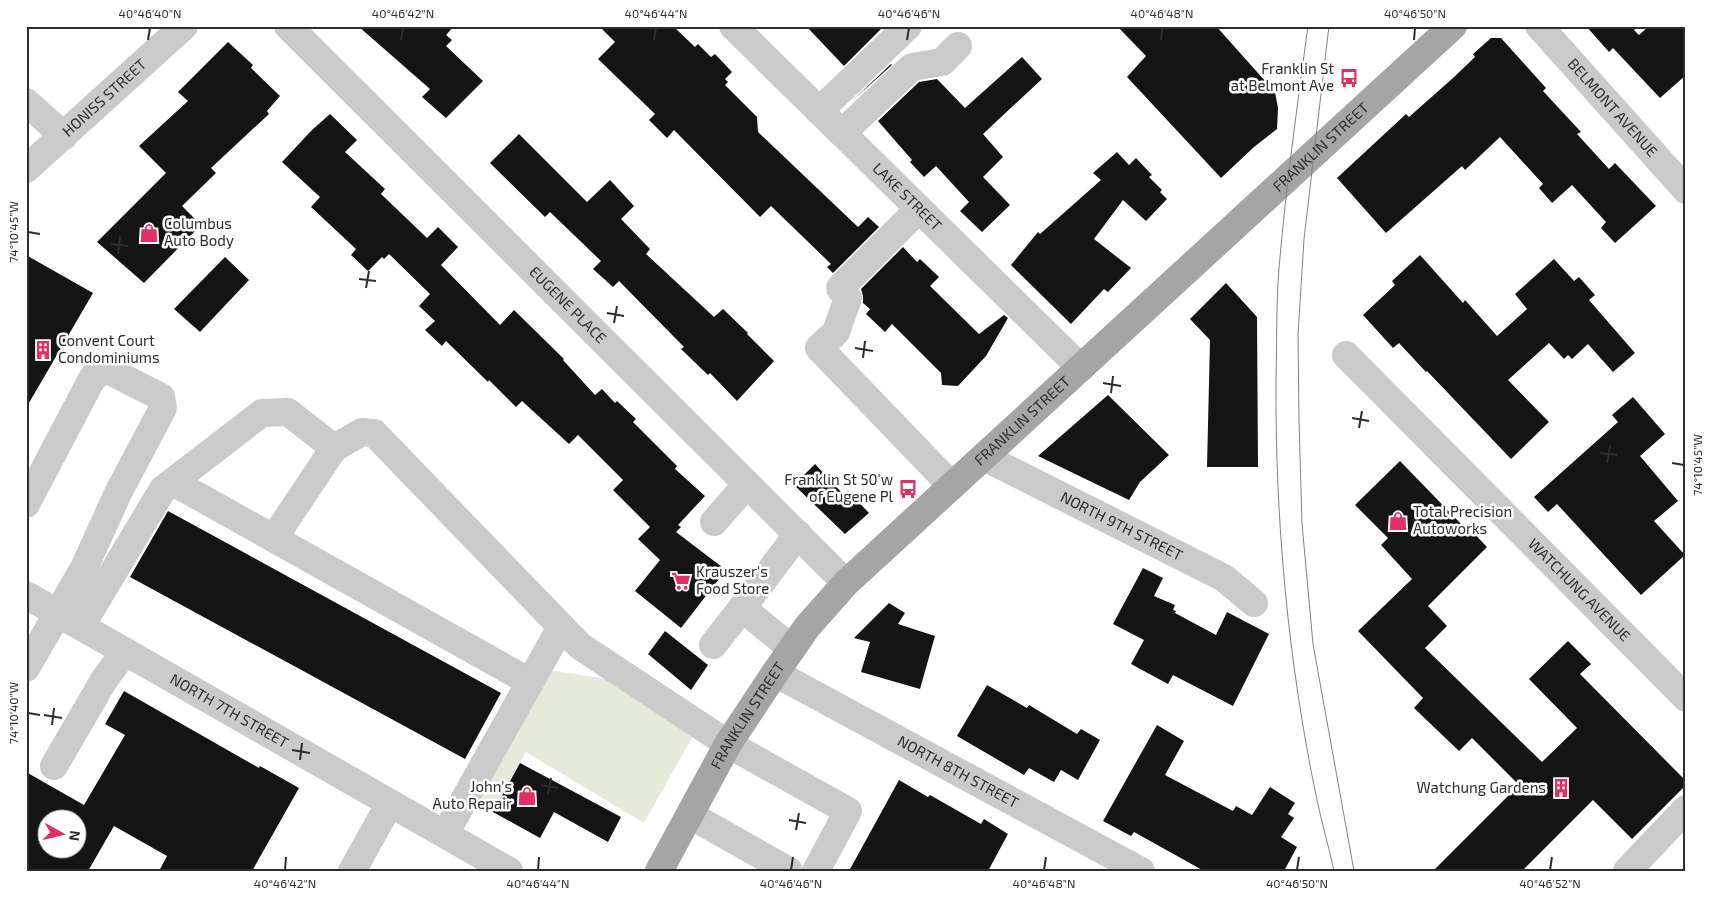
<svg xmlns="http://www.w3.org/2000/svg" width="1712" height="897" font-family="'Exo 2',sans-serif">
	<rect width="100%" height="100%" fill="#fff"/>
	<!-- green -->
	<polygon fill="#e6eada" points="549,670 606,679 693,736 644,823 526,752 493,809 478,802"/>
	<!-- building -->
	<g fill="#141414" fill-rule="evenodd">
		<polygon points="358,26 454,26 446,35 452,40 446,46 483,81 446,118 422,97 430,89"/>
		<polygon points="599,26 673,26 695,47 698,44 711,57 715,54 732,72 725,79 728,82 725,85 757,117 758,132 858,227 868,217 879,227 833,273 827,267 831,264 771,206 760,217 674,130 667,138 649,120 655,114 598,59 615,42"/>
		<polygon points="806,26 884,26 844,66"/>
		<polygon points="1117,26 1216,26 1275,92 1278,108 1277,129 1254,147 1221,178 1127,77 1146,56"/>
		<polygon points="1586,26 1638,26 1634,30 1639,35 1649,26 1686,26 1686,75 1660,98 1613,48 1609,52"/>
		<polygon points="1491,38 1501,38 1546,88 1543,91 1581,132 1577,134 1609,169 1615,163 1656,206 1615,243 1601,228 1606,222 1572,185 1552,203 1539,188 1543,184 1500,137 1465,170 1462,166 1386,233 1337,178 1406,114 1409,117 1453,78 1475,57 1473,54"/>
		<polygon points="228,42 253,65 251,68 280,96 267,111 269,114 211,168 216,173 182,206 201,225 144,283 97,242 166,173 139,146 188,101 178,92"/>
		<polygon points="1022,57 1042,79 983,134 1003,157 983,177 1010,205 982,232 960,211 969,202 936,166 924,177 910,162 912,160 878,121 919,82 937,79 965,108"/>
		<polygon points="891,64 892,65 853,100"/>
		<polygon points="330,114 357,140 345,152 385,189 381,194 427,238 438,227 458,247 441,265 500,325 514,310 564,359 563,360 595,395 602,389 615,403 617,401 636,419 633,422 677,466 675,469 705,496 678,525 681,527 676,532 726,570 681,628 635,591 660,560 638,539 650,527 613,490 623,480 578,435 569,444 522,401 516,407 489,380 488,382 446,341 442,346 425,330 435,321 419,306 430,294 389,254 384,259 382,257 368,271 351,255 356,249 311,207 320,197 282,162 312,130"/>
		<polygon points="519,134 587,202 610,180 634,206 621,219 650,249 646,254 714,317 723,309 748,333 747,334 774,361 737,401 710,373 708,375 681,349 684,347 619,281 613,287 593,269 601,261 550,212 545,217 490,163"/>
		<polygon points="1117,152 1129,165 1136,158 1152,175 1149,177 1162,190 1160,192 1167,199 1146,221 1123,200 1094,239 1131,268 1108,292 1104,289 1071,324 1011,265 1038,232 1040,234 1101,180 1093,173"/>
		<polygon points="903,247 917,262 920,259 939,277 930,286 979,334 1004,315 1008,318 986,356 958,386 942,385 941,373 892,324 885,332 866,314 870,309 863,303 863,296 861,289"/>
		<polygon points="26,255 93,293 26,408"/>
		<polygon points="1420,255 1463,303 1465,300 1497,336 1527,309 1515,294 1554,259 1574,281 1579,277 1595,295 1589,300 1635,353 1613,372 1588,344 1572,359 1568,355 1564,359 1549,343 1508,380 1549,422 1511,459 1427,371 1426,372 1399,343 1393,348 1363,315 1395,285 1392,281"/>
		<polygon points="225,257 249,280 200,332 174,309"/>
		<polygon points="1226,283 1257,317 1258,467 1207,467 1210,340 1190,319"/>
		<polygon points="1108,395 1169,455 1140,482 1129,500 1038,456"/>
		<polygon points="1633,397 1665,434 1640,456 1678,501 1654,521 1685,555 1641,595 1557,504 1548,512 1534,497 1618,422 1612,415"/>
		<polygon points="1400,461 1464,527 1466,525 1487,547 1428,606 1447,626 1425,648 1542,762 1577,728 1529,679 1568,641 1591,664 1580,674 1686,781 1686,785 1632,839 1593,800 1522,871 1433,871 1519,785 1472,738 1459,751 1414,708 1423,698 1358,631 1412,579 1381,545 1388,538 1355,505"/>
		<polygon points="815,464 844,495 848,491 869,513 845,534 794,485"/>
		<polygon points="168,511 501,693 465,759 130,577"/>
		<polygon points="1143,568 1163,578 1154,596 1175,605 1173,610 1176,611 1175,613 1216,635 1227,612 1269,634 1233,706 1173,675 1168,684 1131,664 1144,640 1113,624"/>
		<polygon points="889,603 905,613 898,624 935,636 920,689 861,672 870,642 854,638"/>
		<polygon points="665,631 708,665 691,690 648,654"/>
		<polygon points="987,685 1027,708 1029,705 1077,734 1081,729 1100,740 1078,780 1061,770 1054,782 1029,768 1024,775 957,736"/>
		<path d="M124,691L259,768L260,766L299,788L252,871H159L167,856L114,826L88,871H26V772L84,805L125,735L105,724ZM48,820H78V850H48Z"/>
		<polygon points="1157,725 1184,741 1165,775 1233,811 1236,806 1252,815 1270,787 1295,803 1288,814 1294,818 1281,837 1297,847 1284,871 1204,871 1134,832 1131,836 1103,821"/>
		<polygon points="520,763 621,817 608,842 554,812 540,838 493,812"/>
		<polygon points="899,780 928,797 930,795 981,824 984,819 1008,834 988,871 849,871"/>
	</g>
	<g fill="none" stroke-linecap="round" stroke-linejoin="round">
		<!-- minor -->
		<g stroke="#cacaca" stroke-width="28">
			<path id="s1" d="M288,26L846,583"/>
			<path id="s2" d="M733,26L1081,368"/>
			<path id="s3" d="M1539,26L1686,190"/>
			<polyline points="26,102 64,136"/>
			<polyline points="819,111 908,26"/>
			<polyline points="842,133 912,67 942,62 958,46"/>
			<path id="s4" d="M26,169L184,26"/>
			<polyline points="919,209 840,288 848,298 836,332 819,348 952,486"/>
			<path id="s5" d="M1346,355L1686,698"/>
			<path id="s6" d="M984,457L1224,578L1254,603"/>
			<polyline points="173,482 530,682"/>
			<polyline points="26,504 93,377 106,369 161,397 163,408 118,493 84,568 26,668"/>
			<polyline points="714,522 747,484"/>
			<polyline points="274,538 334,448"/>
			<path id="s7" d="M26,595L509,871"/>
			<polyline points="81,626 163,489 262,413 288,412 334,448 362,432 374,433 580,646 728,744 848,811 816,871"/>
			<polyline points="713,645 742,608"/>
			<polyline points="792,649 742,608 798,534"/>
			<path id="s8" d="M775,673L1141,871"/>
			<polyline points="54,766 104,680 125,651"/>
			<polyline points="690,815 789,871"/>
			<polyline points="445,834 561,627"/>
			<polyline points="352,871 390,803"/>
			<polyline points="1627,871 1686,809"/>
		</g>
		<!-- major -->
		<path stroke="#a5a5a5" stroke-width="28" id="s9" d="M659,871L728,744L775,673L807,627L846,583L1453,26"/>
		<!-- tram -->
		<g stroke="#828282" stroke-width="1">
			<path d="M1308,26C1297,107 1286,187 1279,268C1276,305 1277,343 1276,379C1275,520 1288,662 1317,800C1322,824 1329,847 1334,871"/>
			<polyline points="1329,26 1304,239 1298,334 1299,420 1302,524 1313,644 1354,871"/>
		</g>
	</g>
	<!-- ticks -->
	<path fill="none" stroke="#2d2d2d" stroke-width="2" d="M148,40L150,28M401,40L403,28M654,40L656,28M907,40L909,28M1161,40L1162,28M1414,40L1415,28M28,232L40,234M111,244L128,246M118,254L120,236M359,279L376,281M366,288L369,271M607,313L624,316M614,323L617,306M855,348L873,351M863,358L865,341M1103,383L1121,386M1111,393L1113,376M1352,418L1369,421M1359,428L1362,411M1600,453L1617,455M1607,463L1610,446M1672,463L1684,465M28,713L40,715M44,715L62,718M52,725L54,708M292,750L310,753M300,760L302,743M541,785L558,788M548,795L551,778M789,820L806,823M796,830L799,813M285,870L286,857M538,870L539,857M791,870L793,857M1044,870L1046,857M1297,870L1299,857M1550,870L1552,857"/>
	<!-- icons -->
	<defs>
		<g id="bus-bare" transform="scale(1.5)"><path d="M-5-6H5V4H4V6H2V4H-2V6H-4V4H-5ZM-3.5-4V0h7V-4ZM-3.5 1.2v1.5H-2V1.2ZM2 1.2v1.5H3.5V1.2Z" fill="#e42f65" stroke="#fff" stroke-width="2.5" paint-order="stroke"/></g>
		<g id="shop-bare" transform="scale(1.5)"><path d="M-5-2.5h2.3a2.7 3.5 0 0 1 5.4 0H5L5.5 6h-11ZM-1.5-2.5h3a1.5 2.3 0 0 0-3 0Z" fill="#e42f65" stroke="#fff" stroke-width="2.5" paint-order="stroke"/></g>
		<g id="building-bare" transform="scale(1.5)"><path d="M-4-6H4V6H1V3H-1V6H-4ZM-2.5-4.3h1.7v1.8h-1.7ZM.8-4.3h1.7v1.8H.8ZM-2.5-1h1.7V.8h-1.7ZM.8-1h1.7V.8H.8Z" fill="#e42f65" stroke="#fff" stroke-width="2.5" paint-order="stroke"/></g>
		<g id="supermarket-bare" transform="scale(1.5)"><path d="M-6-5.5h2.5l.6 2H6L4.5 2H-2.5L-4.4-4H-6ZM-1.5 3.2a1.3 1.3 0 1 0 .1 0ZM3 3.2a1.3 1.3 0 1 0 .1 0Z" fill="#e42f65" stroke="#fff" stroke-width="2.5" paint-order="stroke"/></g>
	</defs>
	<g fill-rule="evenodd">
		<use href="#bus-bare" x="1349" y="78"/>
		<use href="#shop-bare" x="149" y="233"/>
		<use href="#building-bare" x="43" y="350"/>
		<use href="#bus-bare" x="908" y="489"/>
		<use href="#shop-bare" x="1398" y="521"/>
		<use href="#supermarket-bare" x="681" y="581"/>
		<use href="#building-bare" x="1561" y="788"/>
		<use href="#shop-bare" x="527" y="796"/>
	</g>
	<g text-anchor="middle" stroke-width="5" stroke-linejoin="round" paint-order="stroke">
		<!-- poi labels -->
		<g font-size="15" fill="#2d2d2d" stroke="#fff" text-anchor="end">
			<text x="1334" y="74">Franklin St<tspan x="1334" dy="17">at Belmont Ave</tspan></text>
			<text x="164" y="229" text-anchor="start">Columbus<tspan x="164" dy="17">Auto Body</tspan></text>
			<text x="58" y="346" text-anchor="start">Convent Court<tspan x="58" dy="17">Condominiums</tspan></text>
			<text x="893" y="485">Franklin St 50'w<tspan x="893" dy="17">of Eugene Pl</tspan></text>
			<text x="1413" y="517" text-anchor="start">Total Precision<tspan x="1413" dy="17">Autoworks</tspan></text>
			<text x="696" y="577" text-anchor="start">Krauszer's<tspan x="696" dy="17">Food Store</tspan></text>
			<text x="512" y="792">John's<tspan x="512" dy="17">Auto Repair</tspan></text>
			<text x="1546" y="793">Watchung Gardens</text>
		</g>
		<!-- street labels -->
		<g font-size="15" fill="#2d2d2d" stroke="#fff">
			<text dy="5" stroke="none"><textPath href="#s4" startOffset="106">HONISS STREET</textPath></text>
			<text dy="5" stroke="none"><textPath href="#s3" startOffset="110">BELMONT AVENUE</textPath></text>
			<text dy="5" stroke="none"><textPath href="#s9" startOffset="989">FRANKLIN STREET</textPath></text>
			<text dy="5" stroke="none"><textPath href="#s2" startOffset="244">LAKE STREET</textPath></text>
			<text dy="5" stroke="none"><textPath href="#s1" startOffset="395">EUGENE PLACE</textPath></text>
			<text dy="5" stroke="none"><textPath href="#s9" startOffset="584">FRANKLIN STREET</textPath></text>
			<text dy="5" stroke="none"><textPath href="#s6" startOffset="154">NORTH 9TH STREET</textPath></text>
			<text dy="5" stroke="none"><textPath href="#s5" startOffset="331">WATCHUNG AVENUE</textPath></text>
			<text dy="5" stroke="none"><textPath href="#s7" startOffset="234">NORTH 7TH STREET</textPath></text>
			<text dy="5" stroke="none"><textPath href="#s9" startOffset="179">FRANKLIN STREET</textPath></text>
			<text dy="5" stroke="none"><textPath href="#s8" startOffset="208">NORTH 8TH STREET</textPath></text>
		</g>
	</g>
	<!-- border -->
	<rect width="1712" height="897" fill="none" stroke="#ffffff" stroke-width="55"/>
	<!-- north arrow -->
	<g transform="translate(62 834) rotate(98)"><circle r="24" fill="#ffffff" stroke="#ababab"/>
	<path d="M0-4L9 19L0 12L-9 19Z" fill="#e42f65"/>
	<text y="-8" font-size="14" font-weight="bold" text-anchor="middle" fill="#2d2d2d">N</text>
	</g>
	<rect x="28" y="28" width="1656" height="842" fill="none" stroke="#2d2d2d" stroke-width="2"/>
	<g font-size="12" text-anchor="middle" fill="#2d2d2d">
		<text x="150" y="18">40°46'40"N</text>
		<text x="403" y="18">40°46'42"N</text>
		<text x="656" y="18">40°46'44"N</text>
		<text x="909" y="18">40°46'46"N</text>
		<text x="1162" y="18">40°46'48"N</text>
		<text x="1415" y="18">40°46'50"N</text>
		<text transform="translate(14 232) rotate(-90)" y="4">74°10'45"W</text>
		<text transform="translate(1698 465) rotate(-90)" y="4">74°10'45"W</text>
		<text transform="translate(14 713) rotate(-90)" y="4">74°10'40"W</text>
		<text x="285" y="888">40°46'42"N</text>
		<text x="538" y="888">40°46'44"N</text>
		<text x="791" y="888">40°46'46"N</text>
		<text x="1044" y="888">40°46'48"N</text>
		<text x="1297" y="888">40°46'50"N</text>
		<text x="1550" y="888">40°46'52"N</text>
	</g>
</svg>
